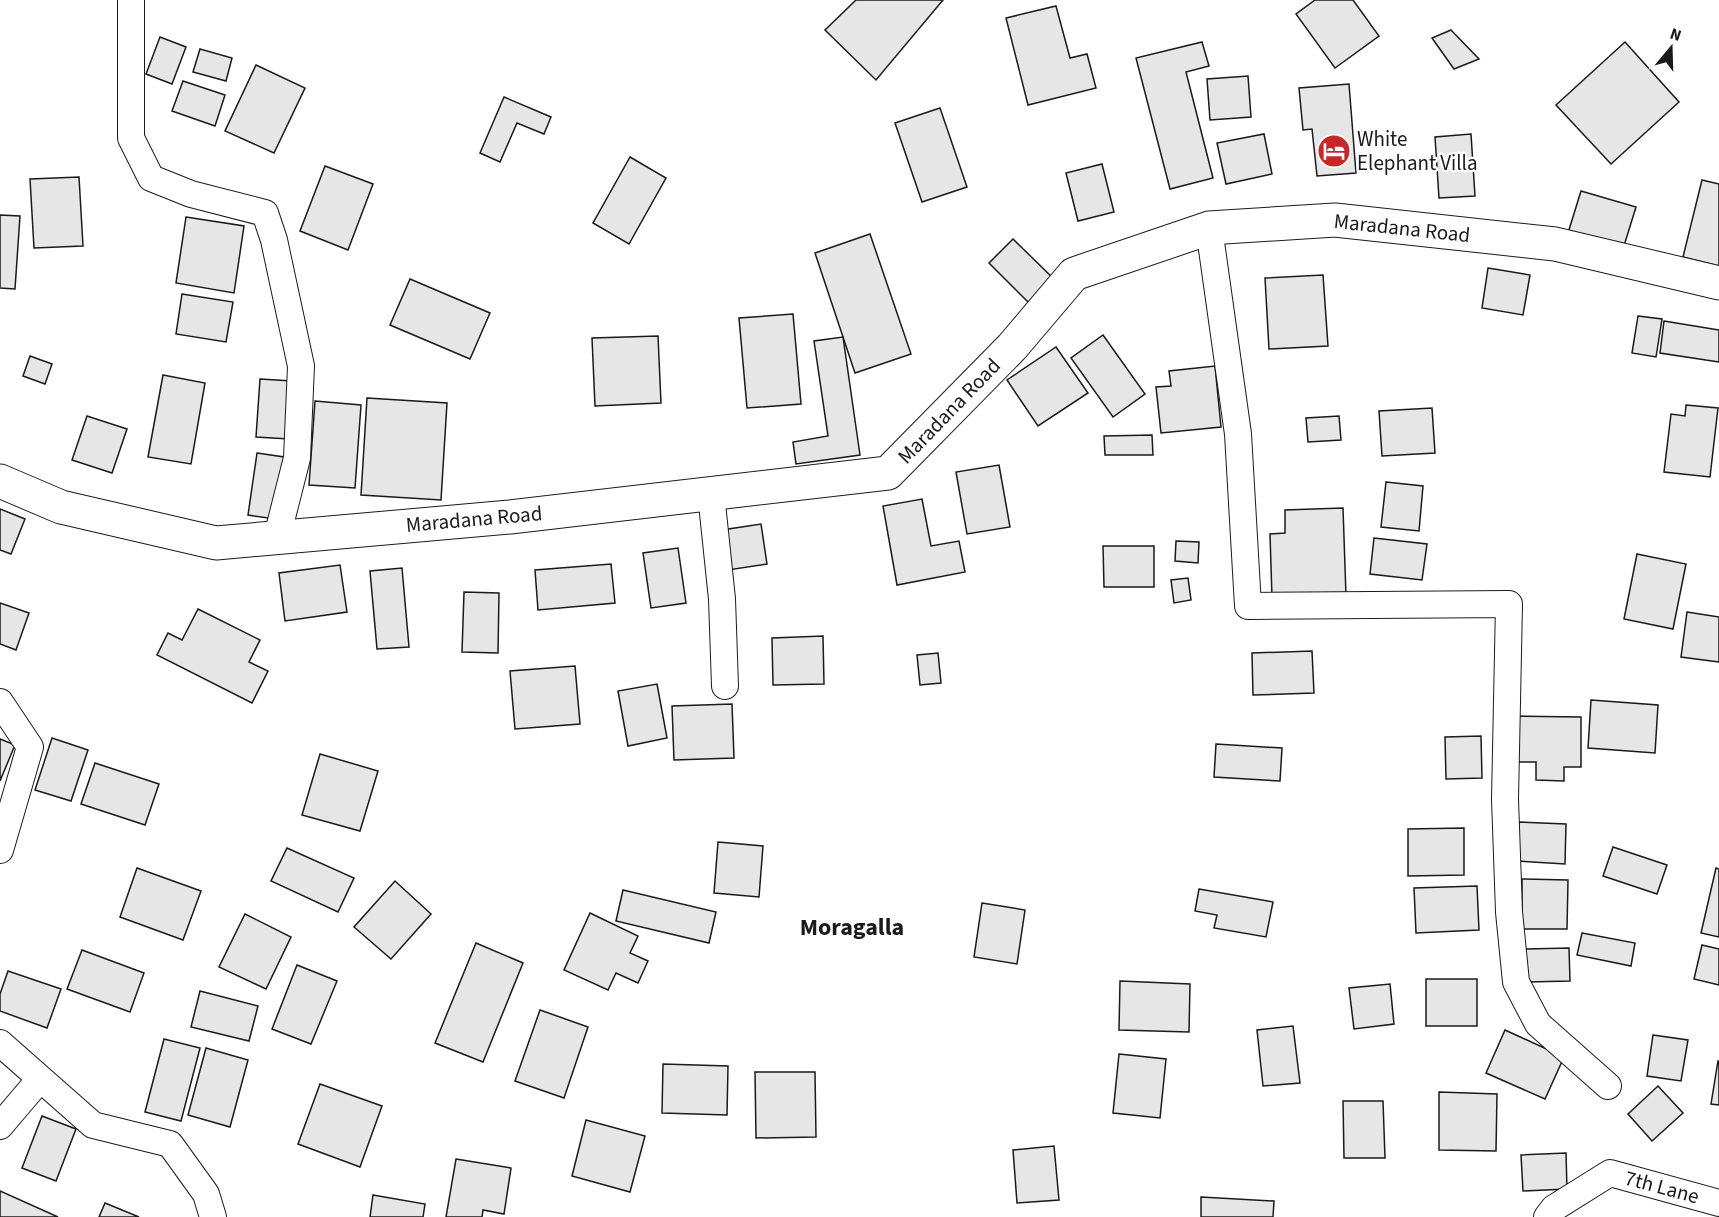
<svg xmlns="http://www.w3.org/2000/svg" width="1719" height="1217" font-family="'Source Sans 3',sans-serif">
	<rect width="100%" height="100%" fill="#fff"/>
	<!-- building -->
	<g fill="#e6e6e6" stroke="#1a1a1a" stroke-width="1.5">
		<polygon points="856,0 943,0 876,80 825,30"/>
		<polygon points="1315,0 1353,0 1379,36 1335,68 1296,14"/>
		<polygon points="1056,6 1070,58 1087,54 1096,88 1028,105 1006,18"/>
		<polygon points="1451,30 1479,59 1454,69 1432,38"/>
		<polygon points="160,37 186,47 172,84 146,74"/>
		<polygon points="1202,42 1209,66 1186,72 1213,178 1170,189 1136,58"/>
		<polygon points="1625,42 1679,102 1611,164 1556,105"/>
		<polygon points="200,49 232,58 226,81 193,72"/>
		<polygon points="256,65 305,88 274,153 225,131"/>
		<polygon points="1248,76 1251,117 1210,120 1207,79"/>
		<polygon points="183,81 225,95 215,126 172,111"/>
		<polygon points="1349,84 1356,173 1317,176 1312,129 1303,130 1299,88"/>
		<polygon points="504,97 551,117 544,134 517,123 500,162 480,153"/>
		<polygon points="940,108 967,187 922,202 895,123"/>
		<polygon points="1264,134 1272,174 1226,184 1217,143"/>
		<polygon points="1471,134 1475,196 1439,198 1435,137"/>
		<polygon points="630,157 666,178 629,244 593,223"/>
		<polygon points="1102,164 1114,212 1078,221 1066,173"/>
		<polygon points="325,166 373,184 348,250 300,231"/>
		<polygon points="79,177 83,246 34,248 30,179"/>
		<polygon points="1702,180 1719,184 1719,266 1683,257"/>
		<polygon points="1581,191 1636,207 1623,249 1568,233"/>
		<polygon points="0,215 20,216 15,289 0,288"/>
		<polygon points="186,217 244,226 234,293 176,283"/>
		<polygon points="870,234 911,354 855,373 815,253"/>
		<polygon points="1013,239 1055,280 1031,305 989,263"/>
		<polygon points="1488,268 1530,275 1523,315 1482,308"/>
		<polygon points="1323,275 1328,346 1269,349 1265,278"/>
		<polygon points="410,279 490,313 470,359 390,325"/>
		<polygon points="182,294 233,302 226,342 176,334"/>
		<polygon points="793,314 801,404 747,408 739,318"/>
		<polygon points="1638,316 1662,319 1656,357 1632,353"/>
		<polygon points="1664,321 1719,330 1719,362 1660,353"/>
		<polygon points="1103,335 1145,394 1113,417 1071,358"/>
		<polygon points="658,336 661,403 595,406 592,338"/>
		<polygon points="843,337 860,455 796,464 793,442 828,436 814,341"/>
		<polygon points="1056,347 1088,393 1038,426 1007,380"/>
		<polygon points="30,356 52,364 45,384 23,376"/>
		<polygon points="1215,366 1221,427 1161,433 1156,387 1171,386 1169,371"/>
		<polygon points="163,375 205,383 191,464 148,457"/>
		<polygon points="260,379 292,381 289,439 256,437"/>
		<polygon points="367,398 447,403 441,500 361,495"/>
		<polygon points="315,401 361,405 355,488 309,485"/>
		<polygon points="1686,405 1718,408 1710,477 1664,472 1671,414 1685,416"/>
		<polygon points="1432,408 1435,453 1382,456 1379,411"/>
		<polygon points="87,416 127,429 112,473 72,460"/>
		<polygon points="1339,416 1341,440 1308,442 1306,418"/>
		<polygon points="1152,435 1153,455 1105,455 1104,436"/>
		<polygon points="257,453 284,457 275,519 248,515"/>
		<polygon points="999,465 1010,527 967,534 956,472"/>
		<polygon points="1386,482 1423,486 1419,531 1381,527"/>
		<polygon points="922,499 931,546 959,541 965,572 897,585 883,506"/>
		<polygon points="1343,508 1346,596 1272,598 1270,534 1285,533 1285,510"/>
		<polygon points="0,509 25,519 11,554 0,550"/>
		<polygon points="761,524 767,564 728,570 722,530"/>
		<polygon points="1374,538 1427,544 1422,580 1370,574"/>
		<polygon points="1176,541 1199,542 1198,563 1175,561"/>
		<polygon points="1103,546 1154,546 1154,587 1104,587"/>
		<polygon points="678,548 686,603 651,608 643,553"/>
		<polygon points="1637,554 1686,564 1673,629 1624,619"/>
		<polygon points="611,564 615,603 538,610 535,570"/>
		<polygon points="340,565 347,612 285,621 279,573"/>
		<polygon points="402,568 409,647 377,649 370,571"/>
		<polygon points="1188,578 1191,600 1174,603 1171,580"/>
		<polygon points="464,592 499,593 498,653 462,652"/>
		<polygon points="0,603 29,613 16,650 0,644"/>
		<polygon points="198,609 260,640 249,662 268,671 252,703 157,655 168,633 182,640"/>
		<polygon points="1687,612 1719,617 1719,662 1681,657"/>
		<polygon points="823,636 824,684 773,685 772,638"/>
		<polygon points="1312,651 1314,693 1253,695 1252,653"/>
		<polygon points="938,653 941,683 920,685 917,655"/>
		<polygon points="575,666 580,724 515,729 510,671"/>
		<polygon points="657,684 667,738 628,746 618,691"/>
		<polygon points="1591,700 1658,705 1655,753 1588,748"/>
		<polygon points="732,704 734,758 674,760 672,706"/>
		<polygon points="1515,716 1581,717 1581,767 1564,767 1564,781 1536,780 1536,762 1515,762"/>
		<polygon points="1481,736 1482,778 1446,779 1445,737"/>
		<polygon points="52,738 88,750 71,801 35,790"/>
		<polygon points="0,739 15,745 0,781"/>
		<polygon points="1216,744 1282,748 1280,781 1214,777"/>
		<polygon points="320,754 378,771 360,831 302,815"/>
		<polygon points="95,763 159,784 145,825 81,804"/>
		<polygon points="1519,822 1566,824 1565,864 1517,861"/>
		<polygon points="1464,828 1464,875 1408,876 1408,829"/>
		<polygon points="718,842 763,846 759,897 714,893"/>
		<polygon points="1613,847 1667,865 1657,894 1603,876"/>
		<polygon points="287,848 354,878 338,912 271,881"/>
		<polygon points="137,868 201,891 183,940 120,917"/>
		<polygon points="1716,868 1719,869 1719,937 1701,933"/>
		<polygon points="1522,879 1568,880 1567,929 1522,929"/>
		<polygon points="395,881 431,914 391,959 354,927"/>
		<polygon points="1477,886 1479,930 1416,933 1414,888"/>
		<polygon points="1199,889 1273,902 1266,937 1214,928 1217,915 1195,911"/>
		<polygon points="623,890 716,912 709,943 616,921"/>
		<polygon points="982,903 1025,910 1017,964 974,957"/>
		<polygon points="590,913 638,936 630,953 648,961 638,983 616,973 608,990 564,970"/>
		<polygon points="245,914 291,937 266,989 219,967"/>
		<polygon points="1582,933 1635,943 1631,966 1577,955"/>
		<polygon points="476,943 523,963 483,1062 435,1043"/>
		<polygon points="1702,945 1719,949 1719,985 1694,979"/>
		<polygon points="1569,948 1570,981 1527,982 1526,949"/>
		<polygon points="82,950 144,973 130,1012 67,989"/>
		<polygon points="297,965 337,981 311,1044 272,1029"/>
		<polygon points="8,971 61,989 47,1028 0,1011 0,994"/>
		<rect x="1426" y="979" width="51" height="47"/>
		<polygon points="1120,981 1190,984 1189,1032 1119,1030"/>
		<polygon points="1390,984 1394,1024 1354,1029 1349,988"/>
		<polygon points="200,991 258,1006 249,1041 191,1027"/>
		<polygon points="540,1010 588,1027 564,1098 515,1081"/>
		<polygon points="1293,1026 1300,1083 1263,1086 1257,1030"/>
		<polygon points="1505,1030 1564,1057 1545,1099 1486,1073"/>
		<polygon points="1653,1035 1688,1040 1681,1081 1647,1076"/>
		<polygon points="164,1039 200,1048 181,1121 145,1112"/>
		<polygon points="206,1048 248,1060 230,1127 188,1115"/>
		<polygon points="1119,1054 1166,1059 1160,1118 1113,1113"/>
		<polygon points="1718,1061 1719,1061 1719,1105 1711,1104"/>
		<polygon points="663,1064 728,1066 727,1115 662,1113"/>
		<polygon points="755,1072 815,1072 816,1137 756,1138"/>
		<polygon points="320,1084 382,1106 360,1167 298,1144"/>
		<polygon points="1658,1086 1683,1113 1652,1141 1628,1114"/>
		<polygon points="1439,1092 1497,1094 1496,1151 1439,1150"/>
		<polygon points="1343,1101 1383,1101 1385,1158 1344,1158"/>
		<polygon points="42,1116 76,1129 56,1181 22,1168"/>
		<polygon points="586,1120 645,1136 630,1192 572,1176"/>
		<polygon points="1054,1146 1059,1200 1017,1203 1013,1150"/>
		<polygon points="1566,1153 1567,1189 1523,1191 1521,1155"/>
		<polygon points="456,1159 511,1168 504,1214 483,1210 482,1217 446,1217"/>
		<polygon points="0,1191 58,1217 0,1217"/>
		<polygon points="373,1195 425,1204 423,1217 370,1217"/>
		<polygon points="1201,1197 1274,1201 1273,1217 1201,1217"/>
		<polygon points="105,1203 139,1217 99,1217"/>
	</g>
	<g fill="none" stroke-linecap="round" stroke-linejoin="round">
		<!-- street casing -->
		<g stroke="#1a1a1a" stroke-width="28">
			<g id="street">
				<polyline points="131,0 131,138 151,178 191,194 265,213 274,240 301,366 297,458 277,537"/>
				<polyline points="1209,228 1238,434 1248,606 1509,604 1505,799 1509,912 1516,982 1538,1024 1608,1086"/>
				<polyline points="711,494 722,599 725,686"/>
				<polyline points="0,702 30,747 0,850"/>
				<polyline points="0,1043 93,1125 170,1144 206,1194 213,1217"/>
				<polyline points="0,1126 40,1079"/>
				<polyline points="1547,1217 1554,1208 1610,1173 1719,1203"/>
			</g>
		</g>
		<!-- secondary casing -->
		<g stroke="#1a1a1a" stroke-width="35">
			<polyline id="secondary" points="0,481 61,507 216,543 510,517 888,473 1012,347 1074,274 1209,228 1335,220 1555,244 1719,283"/>
		</g>
		<!-- street -->
		<use href="#street" stroke="#fff" stroke-width="26"/>
		<!-- secondary -->
		<use href="#secondary" stroke="#fff" stroke-width="33"/>
	</g>
	<!-- icons -->
	<defs>
		<g id="hotel-disc" transform="scale(1.725)"><circle r="9.5" fill="#c62828" stroke="#fff"/><path d="M-6-4.5h1.5V1H6V5H4.5V3h-9V5H-6ZM-4 0a1.8 1.8 0 1 1 3.6 0ZM.5 0V-2.5h3Q6-2.5 6 0Z" fill="#fff"/></g>
	</defs>
	<g fill-rule="evenodd">
		<use href="#hotel-disc" x="1334" y="151"/>
	</g>
	<g text-anchor="middle" stroke-width="4.5" stroke-linejoin="round" paint-order="stroke">
		<!-- poi labels -->
		<g font-size="21" fill="#1a1a1a" stroke="#fff" text-anchor="start">
			<text x="1357" y="146">White<tspan x="1357" dy="24">Elephant Villa</tspan></text>
		</g>
		<!-- street labels -->
		<g font-size="21" fill="#1a1a1a" stroke="#fff">
			<text transform="translate(1402 228) rotate(6)" y="7">Maradana Road</text>
			<text transform="translate(949 411) rotate(-46)" y="7">Maradana Road</text>
			<text transform="translate(474 519) rotate(-5)" y="7">Maradana Road</text>
			<text transform="translate(1662 1187) rotate(15)" y="7">7th Lane</text>
		</g>
		<!-- quarter labels -->
		<g font-size="24" font-weight="bold" fill="#1a1a1a" stroke="#fff">
			<text x="852" y="935">Moragalla</text>
		</g>
	</g>
	<!-- north arrow -->
	<g transform="translate(1671 48) rotate(19)" stroke="#ffffff" stroke-width="4.5" paint-order="stroke">
	<path d="M0-4.5L10 22L0 15L-10 22Z" fill="#1a1a1a"/>
	<text y="-9" font-size="16" font-weight="bold" text-anchor="middle" fill="#1a1a1a">N</text>
	</g>
</svg>
